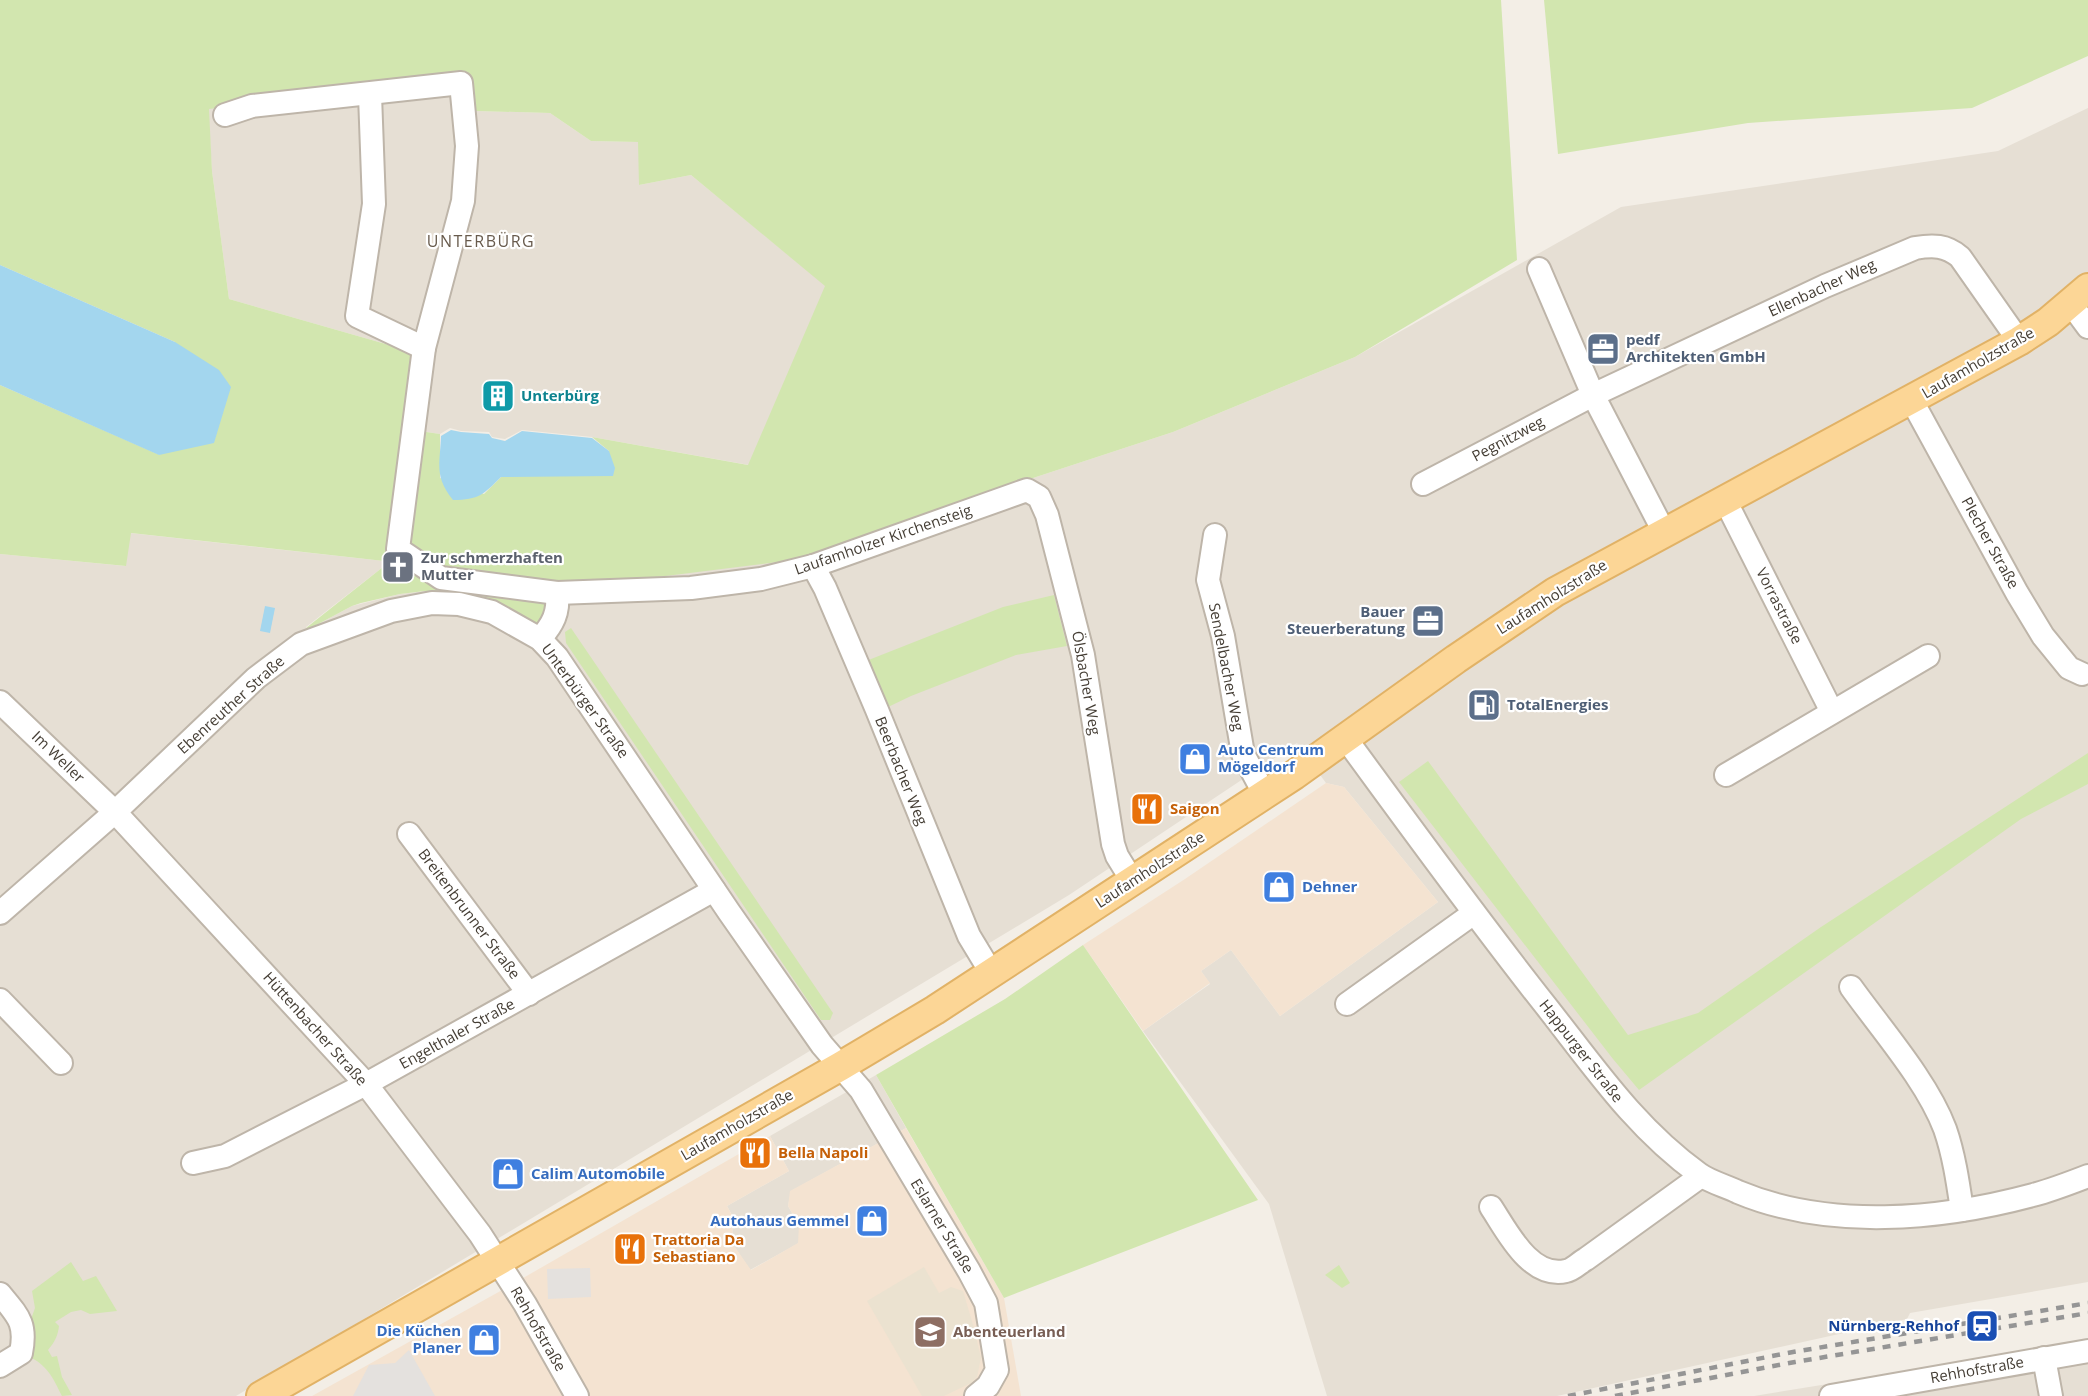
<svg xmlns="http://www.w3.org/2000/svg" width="2088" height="1396" font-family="'Open Sans',sans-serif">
	<rect width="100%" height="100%" fill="#f3eee6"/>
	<!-- residential -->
	<g fill="#e6dfd4">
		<polygon points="468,76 476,111 550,113 591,141 639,142 639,185 691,175 826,286 749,465 592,437 522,430 505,439 492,437 489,432 461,431 450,428 440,434 406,429 417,353 229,299 212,171 208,108"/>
		<polygon points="2088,108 2088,1282 1910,1313 1907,1319 1557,1396 1327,1396 1269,1204 1143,1031 1210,984 1201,971 1231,950 1280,1016 1438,902 1344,787 1326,783 1297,743 1069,895 236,1396 0,1396 0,554 125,566 130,533 384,561 383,567 306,627 307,630 352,606 400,594 425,591 538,600 1030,479 1173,432 1355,357 1621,207 1998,151"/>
		<polygon points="876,1075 906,1128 791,1191 788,1206 799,1225 799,1243 750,1270 732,1243 733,1217 727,1206 789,1171 770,1136"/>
		<polygon points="2088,1342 2088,1396 1754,1396"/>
	</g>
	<!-- commercial -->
	<g fill="#f4e3d1">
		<polygon points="1326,783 1344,787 1438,902 1280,1016 1231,950 1201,971 1210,983 1143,1031 1083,945 1185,879"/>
		<polygon points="906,1128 1004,1298 1021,1396 312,1396 504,1289 770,1136 789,1171 727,1206 733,1217 732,1243 751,1270 798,1243 799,1225 788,1206 790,1191"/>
	</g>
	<!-- education -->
	<polygon fill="#ebe2d0" points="924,1267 939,1293 951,1287 963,1291 974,1328 981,1358 977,1377 971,1383 944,1396 922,1396 867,1301"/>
	<!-- green -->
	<g fill="#d2e6af" fill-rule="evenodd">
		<path d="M0,0H1501L1517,260L1355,357L1173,432L1030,479L817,557L537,592L538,600L546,604L547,609L538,625L432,595L425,591L400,594L361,603L352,606L307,630L306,628L383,567L384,561L131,533L126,566L0,554V385L160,455L175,342L0,265ZM468,76L476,111L550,113L591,141L638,142L639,185L691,175L825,286L748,465L592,437L609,451L501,477L484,494L440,478V434L406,429L417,353L229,299L212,171L209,109Z"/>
		<polygon points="1544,0 2088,0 2088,56 1972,108 1748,123 1558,154"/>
		<polygon points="1054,595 1067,646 1016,655 911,696 886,708 866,661 1003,607"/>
		<polygon points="571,628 833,1013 830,1020 821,1020 566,643 565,632"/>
		<polygon points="2088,753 2088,784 2021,819 1639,1090 1613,1059 1399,782 1428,761 1628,1035 1698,1013 1821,927"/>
		<polygon points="1083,945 1258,1200 1004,1298 876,1075 1005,999"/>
		<path d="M71,1262L83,1281L96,1276L117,1311L90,1314L81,1310L71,1312L55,1322L59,1326C58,1336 54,1343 48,1350L52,1357L57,1356L62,1377L72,1395L62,1396C53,1378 47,1364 27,1356L30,1322L35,1308L32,1291Z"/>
		<polygon points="1339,1265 1350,1283 1342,1288 1325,1275"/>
	</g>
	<!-- parking -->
	<g fill="#e4e1de">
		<polygon points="590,1268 591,1297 548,1299 547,1269"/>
		<polygon points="409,1350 435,1396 353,1396 369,1365 395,1363"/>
	</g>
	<!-- water -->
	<g fill="#a3d6ee">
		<polygon points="0,265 175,342 219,370 231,387 214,443 159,455 0,385"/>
		<path d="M451,430L461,432L489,434L492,438L505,441L522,431L592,438L609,451L615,468L613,476L501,477C484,494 479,500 453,500C434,476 440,465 441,436Z"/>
		<polygon points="265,606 275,608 270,633 260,631"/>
	</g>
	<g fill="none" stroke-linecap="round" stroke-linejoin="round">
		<!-- minor casing -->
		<g stroke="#beb5a9" stroke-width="26">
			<g id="minor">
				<polyline points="370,95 374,204 357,316 424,348"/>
				<polyline points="225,115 252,106 461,83 467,146 463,201 424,348 398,549 441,578 557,593 691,588 761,579 813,566 1027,490 1039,497 1047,515 1083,655 1113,844 1117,856 1133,882"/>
				<polyline points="1539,269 1593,395 1664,532"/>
				<polyline points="2071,304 2088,327"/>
				<polyline points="1912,401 2017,593 2043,636 2069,668 2082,674"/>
				<path d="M1423,484L1593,395L1825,286L1915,248C1933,245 1946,245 1960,257L2019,341"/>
				<polyline points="1725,500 1832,712"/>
				<polyline points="1215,535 1208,580 1223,636 1243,754 1265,795"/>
				<polyline points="813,566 825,588 877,710 969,936 992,974"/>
				<path d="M540,639C553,624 559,613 557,593"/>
				<polyline points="0,702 115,812 366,1084 480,1234 525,1304 577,1396"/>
				<path d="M1346,739C1412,829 1477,919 1546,1006C1594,1067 1635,1128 1699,1174C1710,1182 1726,1186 1738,1192C1829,1230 1940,1220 2033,1195C2052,1190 2070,1183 2088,1176"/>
				<polyline points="1726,775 1928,656"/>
				<polyline points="409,834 529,994"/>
				<polyline points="0,913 115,812 256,678 301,644 391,611 432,603 459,604 492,612 540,639 557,657 729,912 822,1045 861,1090 969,1271 986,1303 997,1370 988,1386 976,1396"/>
				<path d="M1851,987C1881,1029 1927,1081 1945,1129C1954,1155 1958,1183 1962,1210"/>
				<polyline points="0,1000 61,1063"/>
				<polyline points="1347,1004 1474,913"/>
				<polyline points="193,1163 225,1156 366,1084 714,890"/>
				<path d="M1491,1207C1507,1231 1530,1279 1566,1271C1573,1270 1580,1262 1586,1259L1701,1176"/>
				<path d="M0,1294C18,1316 27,1323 21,1353L0,1366"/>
				<polyline points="2044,1358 2051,1396"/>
				<polyline points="1831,1396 2088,1351"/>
			</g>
		</g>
		<!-- major casing -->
		<g stroke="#e1b266" stroke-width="32">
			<polyline id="major" points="261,1396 841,1066 935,1010 1294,775 1456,659 1555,592 2019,341 2048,322 2088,288"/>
		</g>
		<!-- minor -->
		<use href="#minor" stroke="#fff" stroke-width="22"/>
		<!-- major -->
		<use href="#major" stroke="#fcd696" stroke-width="28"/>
		<!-- rail -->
		<g stroke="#959595" stroke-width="4.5" stroke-dasharray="8 8" stroke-linecap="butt">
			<polyline points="1568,1396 1793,1352 2088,1303"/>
			<polyline points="1615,1396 1795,1362 2088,1313"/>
		</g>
	</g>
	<!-- icons -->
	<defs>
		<g id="office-square" transform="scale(1.725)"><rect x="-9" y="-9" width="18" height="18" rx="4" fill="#5c6f8a" stroke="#fff"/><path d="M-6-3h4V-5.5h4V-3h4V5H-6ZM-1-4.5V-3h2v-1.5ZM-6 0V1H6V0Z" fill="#fff"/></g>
		<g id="building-square" transform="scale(1.725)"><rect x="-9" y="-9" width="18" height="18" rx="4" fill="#0f9aa8" stroke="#fff"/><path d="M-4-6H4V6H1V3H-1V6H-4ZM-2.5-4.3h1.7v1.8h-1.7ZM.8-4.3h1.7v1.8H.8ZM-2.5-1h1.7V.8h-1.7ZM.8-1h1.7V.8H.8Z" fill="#fff"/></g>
		<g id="church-square" transform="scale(1.725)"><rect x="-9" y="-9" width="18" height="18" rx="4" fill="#6b7280" stroke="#fff"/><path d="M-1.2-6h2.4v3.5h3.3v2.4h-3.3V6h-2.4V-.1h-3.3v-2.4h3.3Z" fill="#fff"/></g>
		<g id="fuel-square" transform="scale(1.725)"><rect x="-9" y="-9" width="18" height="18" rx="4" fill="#5c6f8a" stroke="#fff"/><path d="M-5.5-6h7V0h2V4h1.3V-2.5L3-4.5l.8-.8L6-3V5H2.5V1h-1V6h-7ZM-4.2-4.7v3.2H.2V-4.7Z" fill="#fff"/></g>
		<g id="shop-square" transform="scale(1.725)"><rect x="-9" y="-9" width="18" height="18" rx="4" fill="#3f7fe0" stroke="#fff"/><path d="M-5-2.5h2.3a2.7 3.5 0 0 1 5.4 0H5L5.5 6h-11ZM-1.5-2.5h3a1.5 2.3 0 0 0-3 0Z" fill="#fff"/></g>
		<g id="restaurant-square" transform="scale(1.725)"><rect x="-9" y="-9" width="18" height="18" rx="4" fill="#e8710a" stroke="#fff"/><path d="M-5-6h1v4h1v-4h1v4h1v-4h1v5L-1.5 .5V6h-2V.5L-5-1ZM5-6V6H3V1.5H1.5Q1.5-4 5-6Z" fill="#fff"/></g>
		<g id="station-square" transform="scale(1.725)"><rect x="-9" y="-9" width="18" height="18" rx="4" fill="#1a4fb4" stroke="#fff"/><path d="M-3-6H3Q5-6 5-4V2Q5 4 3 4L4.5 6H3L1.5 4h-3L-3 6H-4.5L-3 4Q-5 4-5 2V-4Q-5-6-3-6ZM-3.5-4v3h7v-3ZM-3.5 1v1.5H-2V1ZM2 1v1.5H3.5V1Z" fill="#fff"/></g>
		<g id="school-square" transform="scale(1.725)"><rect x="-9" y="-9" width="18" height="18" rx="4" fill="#8d6e63" stroke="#fff"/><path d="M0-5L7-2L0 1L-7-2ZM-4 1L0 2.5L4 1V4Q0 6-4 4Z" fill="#fff"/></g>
	</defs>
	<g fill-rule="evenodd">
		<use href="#office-square" x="1603" y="349"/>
		<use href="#building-square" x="498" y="396"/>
		<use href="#church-square" x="398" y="567"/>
		<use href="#office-square" x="1428" y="621"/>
		<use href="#fuel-square" x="1484" y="705"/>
		<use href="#shop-square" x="1195" y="759"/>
		<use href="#restaurant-square" x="1147" y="809"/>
		<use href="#shop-square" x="1279" y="887"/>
		<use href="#restaurant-square" x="755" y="1153"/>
		<use href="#shop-square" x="508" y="1174"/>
		<use href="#shop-square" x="872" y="1221"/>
		<use href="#restaurant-square" x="630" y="1249"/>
		<use href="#station-square" x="1982" y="1326"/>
		<use href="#school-square" x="930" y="1332"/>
		<use href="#shop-square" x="484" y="1340"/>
	</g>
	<g text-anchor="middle" stroke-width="4.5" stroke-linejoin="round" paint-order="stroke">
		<!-- street labels -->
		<g font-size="15" fill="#453e35" stroke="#fff">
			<text transform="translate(1822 288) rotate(-25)" y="5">Ellenbacher Weg</text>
			<text transform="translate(1978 363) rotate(-30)" y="5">Laufamholzstraße</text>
			<text transform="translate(1508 439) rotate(-28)" y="5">Pegnitzweg</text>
			<text transform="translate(883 540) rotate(-19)" y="5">Laufamholzer Kirchensteig</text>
			<text transform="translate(1990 543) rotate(61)" y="5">Plecher Straße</text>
			<text transform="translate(1552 597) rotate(-32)" y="5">Laufamholzstraße</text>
			<text transform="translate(1779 606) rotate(63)" y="5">Vorrastraße</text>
			<text transform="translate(1226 667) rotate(79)" y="5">Sendelbacher Weg</text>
			<text transform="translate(1086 683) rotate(80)" y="5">Ölsbacher Weg</text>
			<text transform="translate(585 701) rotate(54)" y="5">Unterbürger Straße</text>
			<text transform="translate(231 705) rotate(-42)" y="5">Ebenreuther Straße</text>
			<text transform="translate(58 757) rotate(44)" y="5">Im Weller</text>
			<text transform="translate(901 771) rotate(68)" y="5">Beerbacher Weg</text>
			<text transform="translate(1150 870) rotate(-33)" y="5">Laufamholzstraße</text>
			<text transform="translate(469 914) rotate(53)" y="5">Breitenbrunner Straße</text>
			<text transform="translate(315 1029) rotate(48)" y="5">Hüttenbacher Straße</text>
			<text transform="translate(457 1034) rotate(-29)" y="5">Engelthaler Straße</text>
			<text transform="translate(1581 1051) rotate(52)" y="5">Happurger Straße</text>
			<text transform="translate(737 1125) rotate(-30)" y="5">Laufamholzstraße</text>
			<text transform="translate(942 1226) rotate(59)" y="5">Eslarner Straße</text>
			<text transform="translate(538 1329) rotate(60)" y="5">Rehhofstraße</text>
			<text transform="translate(1977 1370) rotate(-10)" y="5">Rehhofstraße</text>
		</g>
		<!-- service labels -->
		<g font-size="15" font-weight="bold" fill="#4e5e75" stroke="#fff" text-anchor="start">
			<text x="1626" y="345">pedf<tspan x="1626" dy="17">Architekten GmbH</tspan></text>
			<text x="1405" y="617" text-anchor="end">Bauer<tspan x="1405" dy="17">Steuerberatung</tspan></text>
			<text x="1507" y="710">TotalEnergies</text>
		</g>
		<!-- culture labels -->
		<g font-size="15" font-weight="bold" fill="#0d838f" stroke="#fff" text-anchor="start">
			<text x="521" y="401">Unterbürg</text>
		</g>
		<!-- worship labels -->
		<g font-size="15" font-weight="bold" fill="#5b616d" stroke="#fff" text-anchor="start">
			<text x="421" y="563">Zur schmerzhaften<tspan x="421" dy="17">Mutter</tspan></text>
		</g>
		<!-- shop labels -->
		<g font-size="15" font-weight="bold" fill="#366cbe" stroke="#fff" text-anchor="start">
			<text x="1218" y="755">Auto Centrum<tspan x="1218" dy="17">Mögeldorf</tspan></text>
			<text x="1302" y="892">Dehner</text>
			<text x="531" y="1179">Calim Automobile</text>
			<text x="849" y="1226" text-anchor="end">Autohaus Gemmel</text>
			<text x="461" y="1336" text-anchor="end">Die Küchen<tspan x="461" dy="17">Planer</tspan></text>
		</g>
		<!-- food labels -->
		<g font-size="15" font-weight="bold" fill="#c56008" stroke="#fff" text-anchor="start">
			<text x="1170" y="814">Saigon</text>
			<text x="778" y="1158">Bella Napoli</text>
			<text x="653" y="1245">Trattoria Da<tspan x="653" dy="17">Sebastiano</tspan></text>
		</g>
		<!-- transit labels -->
		<g font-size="15" font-weight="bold" fill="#164399" stroke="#fff" text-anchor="end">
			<text x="1959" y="1331">Nürnberg-Rehhof</text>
		</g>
		<!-- education labels -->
		<g font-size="15" font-weight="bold" fill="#785e54" stroke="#fff" text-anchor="start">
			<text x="953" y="1337">Abenteuerland</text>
		</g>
		<!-- neighbourhood labels -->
		<g font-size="16" letter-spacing="1.5" fill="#685b4d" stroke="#fff">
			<text x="481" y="247">UNTERBÜRG</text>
		</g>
	</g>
</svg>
